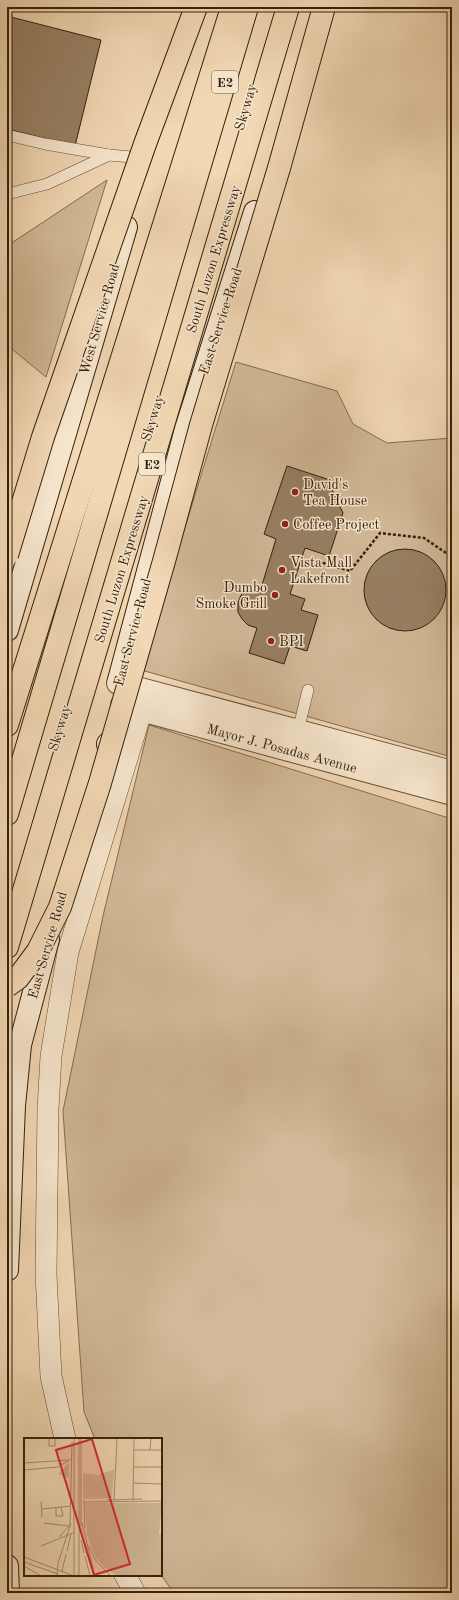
<svg xmlns="http://www.w3.org/2000/svg" width="459" height="1600" font-family="'Old Standard TT',serif">
	<rect width="100%" height="100%" fill="#f2d8b4"/>
	<filter id="stains"><feTurbulence type="fractalNoise" baseFrequency=".005" numOctaves="4"/><feColorMatrix values="0 0 0 0 .2 0 0 0 0 .09 0 0 0 0 .02 0 0 0 .5 -.17"/></filter>
	<radialGradient id="worn" r=".72"><stop offset=".6" stop-color="#630" stop-opacity="0"/><stop offset="1" stop-color="#630" stop-opacity=".3"/></radialGradient>
	<!-- green -->
	<g fill="#d2b997" stroke="#846c52">
		<polygon points="107,180 46,377 7,345 7,246"/>
		<polygon points="236,362 337,391 353,424 387,443 452,438 452,757 141,670"/>
		<polygon points="149,725 452,819 452,1593 174,1593 161,1575 161,1439 95,1439 84,1412 63,1111 103,916"/>
	</g>
	<!-- building -->
	<g fill="#978063" stroke="#35200c">
		<polygon points="7,16 101,40 75,146 7,129"/>
		<polygon points="287,466 327,479 343,513 329,556 305,548 290,594 305,599 301,610 318,615 307,651 290,646 284,664 249,653 257,628 248,625 242,619 238,612 238,603 241,595 247,589 262,585 276,539 264,534"/>
		<circle cx="405" cy="590" r="41"/>
	</g>
	<g fill="none" stroke-linecap="round" stroke-linejoin="round">
		<!-- service casing -->
		<g stroke="#644e36" stroke-width="12">
			<g id="service">
				<polyline points="7,135 45,144 109,155"/>
				<polyline points="7,194 47,184 109,155 142,158"/>
				<polyline points="297,735 308,690"/>
			</g>
		</g>
		<!-- minor casing -->
		<g stroke="#644e36" stroke-width="22">
			<g id="minor">
				<polyline points="65,1439 51,1376 46,1274 48,1109 51,1056 68,952 143,706"/>
				<polyline points="125,1575 135,1593"/>
			</g>
		</g>
		<!-- tertiary casing -->
		<g stroke="#644e36" stroke-width="24">
			<g id="tertiary">
				<polyline points="118,683 452,772"/>
				<polyline points="122,705 452,794"/>
			</g>
		</g>
		<!-- secondary casing -->
		<g stroke="#35200c" stroke-width="24">
			<g id="secondary">
				<polyline points="7,630 126,227"/>
				<polyline points="119,680 186,429 255,212"/>
				<polyline points="108,744 141,710"/>
				<polyline points="7,1270 14,1106 20,1045 48,939"/>
				<polyline points="7,1566 8,1593"/>
			</g>
		</g>
		<!-- motorway casing -->
		<g stroke="#35200c" stroke-width="24">
			<g id="motorway">
				<polyline points="279,168 324,7"/>
				<polyline points="7,725 230,14"/>
				<polyline points="7,814 247,7"/>
				<polyline points="7,947 288,7"/>
			</g>
		</g>
		<!-- path -->
		<polyline stroke="#35200c" stroke-width="2.5" stroke-dasharray="3 2" stroke-linecap="butt" points="313,560 350,571 380,533 424,538 452,557"/>
		<!-- service -->
		<use href="#service" stroke="#f7e6ce" stroke-width="11"/>
		<!-- minor -->
		<use href="#minor" stroke="#f7e6ce" stroke-width="21"/>
		<!-- tertiary -->
		<use href="#tertiary" stroke="#f7e6ce" stroke-width="22"/>
		<!-- secondary -->
		<use href="#secondary" stroke="#f7e6ce" stroke-width="22"/>
		<!-- motorway -->
		<use href="#motorway" stroke="#f2d8b4" stroke-width="22"/>
		<!-- motorway-bridge casing -->
		<g stroke="#35200c" stroke-width="24" stroke-linecap="butt">
			<g id="motorway-bridge">
				<polyline points="7,555 43,437 145,144 196,7"/>
				<polyline points="7,986 18,978 38,951 60,907 100,783 164,561 201,425 279,168"/>
			</g>
		</g>
		<!-- motorway-bridge -->
		<use href="#motorway-bridge" stroke="#f2d8b4" stroke-width="22"/>
	</g>
	<!-- markers -->
	<g fill="#8f2418" stroke="#f7e6ce" stroke-width="1.5">
		<circle cx="295" cy="492" r="4"/>
		<circle cx="285" cy="524" r="4"/>
		<circle cx="282" cy="570" r="4"/>
		<circle cx="275" cy="595" r="4"/>
		<circle cx="271" cy="641" r="4"/>
	</g>
	<g text-anchor="middle" stroke-width="3" stroke-linejoin="round" paint-order="stroke">
		<!-- shield labels -->
		<g fill="#f7e6ce" stroke="#6f5b46" stroke-width="1">
			<rect x="212" y="71" width="26" height="22" rx="3"/>
			<rect x="139" y="453" width="26" height="22" rx="3"/>
		</g>
		<g font-size="13" font-weight="bold" fill="#35200c">
			<text x="225" y="87">E2</text>
			<text x="152" y="469">E2</text>
		</g>
		<!-- street labels -->
		<g font-size="14" fill="#35200c" stroke="#f7e6ce">
			<text transform="translate(245 107) rotate(-74)" y="5">Skyway</text>
			<text transform="translate(213 259) rotate(-73)" y="5">South Luzon Expressway</text>
			<text transform="translate(99 319) rotate(-74)" y="5">West Service Road</text>
			<text transform="translate(220 321) rotate(-72)" y="5">East Service Road</text>
			<text transform="translate(152 418) rotate(-73)" y="5">Skyway</text>
			<text transform="translate(121 569) rotate(-73)" y="5">South Luzon Expressway</text>
			<text transform="translate(132 632) rotate(-75)" y="5">East Service Road</text>
			<text transform="translate(59 728) rotate(-73)" y="5">Skyway</text>
			<text transform="translate(282 748) rotate(15)" y="5">Mayor J. Posadas Avenue</text>
			<text transform="translate(47 945) rotate(-74)" y="5">East Service Road</text>
		</g>
		<!-- poi labels -->
		<g font-size="14" fill="#35200c" stroke="#f7e6ce" text-anchor="start">
			<text x="303" y="489">David's<tspan x="303" dy="16">Tea House</tspan></text>
			<text x="293" y="529">Coffee Project</text>
			<text x="290" y="567">Vista Mall<tspan x="290" dy="16">Lakefront</tspan></text>
			<text x="267" y="592" text-anchor="end">Dumbo<tspan x="267" dy="16">Smoke Grill</tspan></text>
			<text x="279" y="646">BPI</text>
		</g>
	</g>
	<!-- overview -->
	<g transform="translate(24 1438)">
		<rect width="138" height="138" fill="#f2d8b4"/>
		<path d="M45,24V40L34,36ZM90,32L88,60L59,61V35L73,37ZM61,65H138L135,96H138V137L93,138L80,129L72,120L63,97Z" fill="#d2b997"/>
		<path fill="none" stroke="#a68e71" stroke-width="1" d="M25,0V8H31V0M55,0V138M110,12H138M126,12L127,0M0,25L44,22M110,29H138M0,32L34,29L47,21M109,45L138,46M60,62L61,90M83,62L118,61M90,62L93,0M109,62L110,0M17,64L18,79M60,64L138,63M32,70V78H39L37,69M18,71L47,68M20,85L45,88M58,85L71,138M57,88V1M35,99L46,87L48,4M57,102L60,115M17,108L51,94M65,108L72,123L87,138M43,113L47,96M61,118L66,138M0,119L50,138M0,124L34,136M0,128L17,138M38,133L42,116M33,138L34,125L47,85M50,138V0"/>
		<path fill="#d62828" fill-opacity="0.15" stroke="#d62828" stroke-width="2" d="M68,1L106,126L70,137L32,12Z"/>
		<rect width="138" height="138" fill="none" stroke="#35200c" stroke-width="2"/>
	</g>
	<!-- margin -->
	<rect width="459" height="1600" fill="none" stroke="#f2d8b4" stroke-width="24"/>
	<rect x="8" y="8" width="443" height="1584" fill="none" stroke="#35200c" stroke-width="2"/>
	<rect x="12" y="12" width="435" height="1576" fill="none" stroke="#35200c"/>
	<rect width="100%" height="100%" filter="url(#stains)"/>
	<rect width="100%" height="100%" fill="url(#worn)"/>
</svg>
